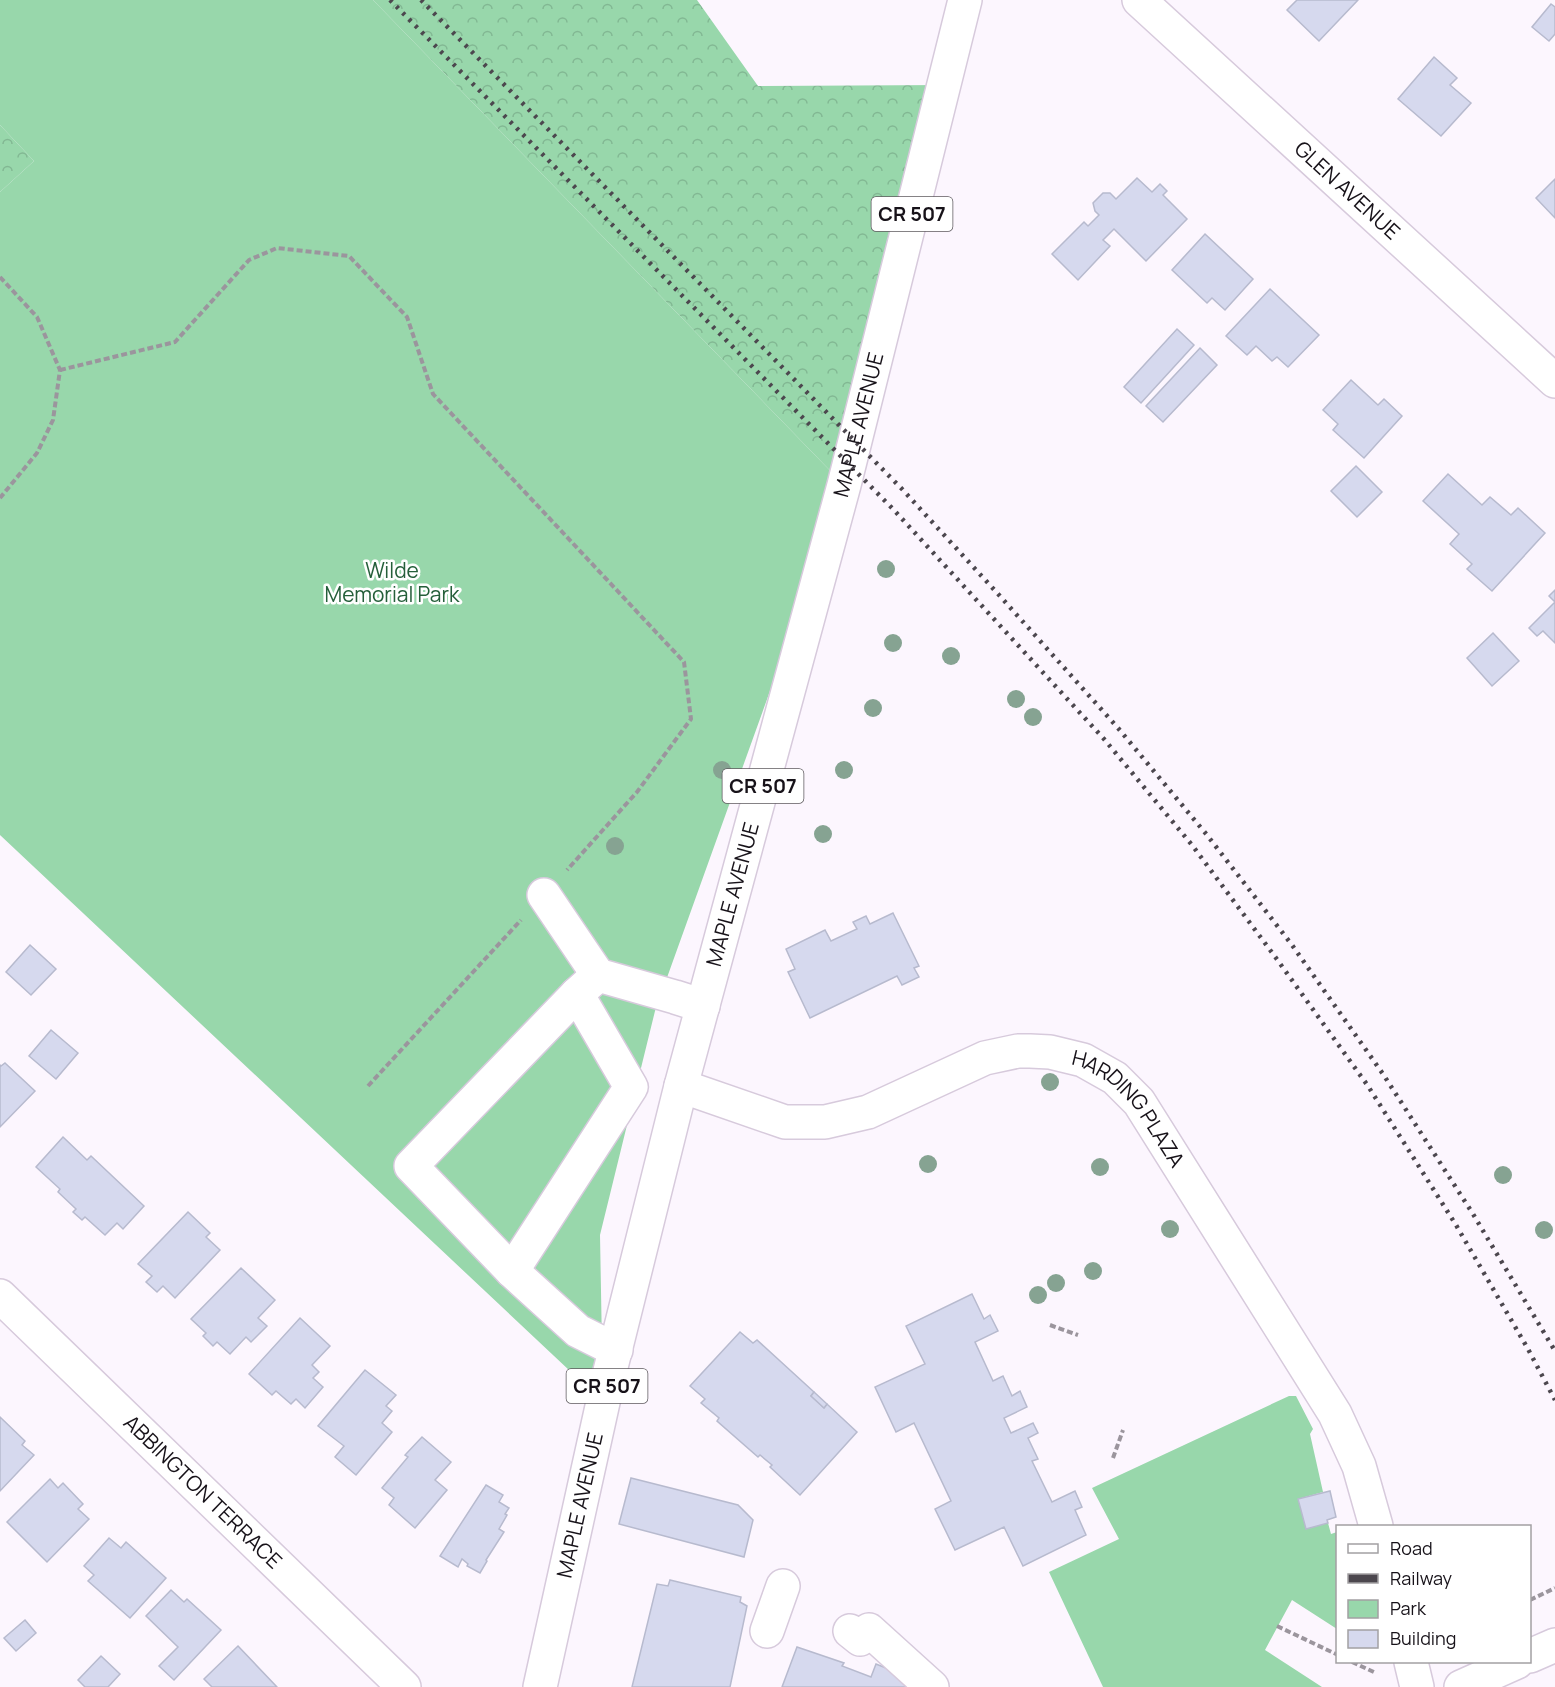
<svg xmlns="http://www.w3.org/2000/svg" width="1555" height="1687" font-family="Manrope,sans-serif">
	<defs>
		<pattern id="forest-crowns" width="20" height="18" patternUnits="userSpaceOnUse" patternTransform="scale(1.5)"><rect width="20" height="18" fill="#98d7ab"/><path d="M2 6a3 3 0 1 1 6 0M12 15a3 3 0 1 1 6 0" fill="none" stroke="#82b893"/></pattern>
	</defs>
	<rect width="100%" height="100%" fill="#fcf6fe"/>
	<!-- forest -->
	<g fill="url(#forest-crowns)">
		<polygon points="373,0 697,0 758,86 944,85 844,485"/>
		<polygon points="0,125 34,161 0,192"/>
	</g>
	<!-- park -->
	<g fill="#98d7ab">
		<polygon points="0,0 373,0 844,485 655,1011 600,1235 603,1402 0,835 0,192 34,161 0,125"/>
		<polygon points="1289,1396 1296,1396 1313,1429 1310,1434 1323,1492 1298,1499 1306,1528 1328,1523 1331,1534 1337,1532 1337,1629 1292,1600 1265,1650 1322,1687 1103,1687 1049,1572 1119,1539 1092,1488"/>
	</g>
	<!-- building -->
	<g fill="#d6d9ee" stroke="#b7bace" stroke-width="1.5">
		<polygon points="1297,0 1358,0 1319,41 1287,10"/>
		<polygon points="1551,4 1555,7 1555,34 1549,41 1532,27"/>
		<polygon points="1434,57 1457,78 1450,85 1471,103 1441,136 1398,99"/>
		<polygon points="1137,178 1152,192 1160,184 1167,191 1163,195 1187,219 1146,261 1114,229 1103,240 1110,246 1078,280 1052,254 1084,222 1088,226 1099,215 1095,211 1093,203 1103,193 1110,193 1116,199"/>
		<polygon points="1555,179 1555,218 1536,198"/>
		<polygon points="1205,234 1253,279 1225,310 1212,298 1207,303 1172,270"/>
		<polygon points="1270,289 1319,335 1288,367 1277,357 1272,361 1256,346 1247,355 1226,336"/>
		<polygon points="1177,329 1194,345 1141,403 1124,387"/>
		<polygon points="1200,348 1217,365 1163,422 1146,406"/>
		<polygon points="1351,380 1378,405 1384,399 1402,416 1364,458 1333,430 1338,424 1323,410"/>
		<polygon points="1356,466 1382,492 1357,517 1331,491"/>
		<polygon points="1448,474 1482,505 1490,497 1511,515 1518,508 1545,533 1492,591 1467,569 1472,564 1450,544 1459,534 1423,501"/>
		<polygon points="1555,590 1555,643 1543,631 1537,636 1529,628 1555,602 1549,596"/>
		<polygon points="1493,633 1519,661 1492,686 1467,658"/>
		<polygon points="893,913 919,966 914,968 919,977 902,985 897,976 810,1018 788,972 795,969 786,949 825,930 831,941 857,929 853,922 866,916 870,924"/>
		<polygon points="30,945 56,969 31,995 6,972"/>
		<polygon points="51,1030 78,1053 56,1079 29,1056"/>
		<polygon points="5,1063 35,1091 0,1127 0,1065 1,1066"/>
		<polygon points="63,1137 87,1160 91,1156 144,1206 123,1229 117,1223 105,1235 85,1217 82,1220 73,1212 76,1209 58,1192 60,1189 36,1167"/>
		<polygon points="188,1212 210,1233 206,1237 220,1250 175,1298 163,1286 157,1292 146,1282 152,1276 138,1264"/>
		<polygon points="241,1268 275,1300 258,1318 267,1326 251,1342 246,1337 230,1354 217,1342 213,1346 203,1336 206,1333 191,1319"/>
		<polygon points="972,1294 984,1319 990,1315 998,1331 975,1342 993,1381 1003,1376 1012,1396 1020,1391 1027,1407 1004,1418 1011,1433 1033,1423 1038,1433 1028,1438 1038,1459 1032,1461 1052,1502 1075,1491 1082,1507 1075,1510 1086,1535 1023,1566 1004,1527 955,1550 935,1509 951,1501 914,1423 896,1432 875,1387 925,1364 906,1326"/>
		<polygon points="300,1318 330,1346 312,1365 319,1372 313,1378 323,1387 305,1408 296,1399 291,1404 276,1391 272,1395 249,1374"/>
		<polygon points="740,1332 753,1343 757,1340 814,1392 811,1396 824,1408 827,1404 857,1432 800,1495 770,1467 772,1465 760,1455 758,1457 717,1421 719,1418 701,1403 705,1399 690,1386"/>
		<polygon points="365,1370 396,1395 386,1406 392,1411 382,1423 392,1432 356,1475 335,1457 344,1446 318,1426"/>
		<polygon points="814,1392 827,1404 824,1408 811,1396"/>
		<polygon points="0,1417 25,1441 22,1445 34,1455 0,1491"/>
		<polygon points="422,1437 451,1462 435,1480 447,1490 415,1528 389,1505 394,1498 382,1488 408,1457 405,1455"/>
		<polygon points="631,1478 738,1505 753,1520 744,1557 619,1524"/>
		<polygon points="50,1479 58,1488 63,1483 83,1504 78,1509 89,1519 47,1562 7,1522"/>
		<polygon points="486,1485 503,1495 499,1502 509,1508 505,1514 507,1515 499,1529 504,1532 486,1560 487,1561 480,1573 467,1566 468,1564 462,1559 458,1567 440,1556"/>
		<polygon points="1330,1491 1336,1517 1327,1520 1328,1523 1306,1529 1298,1499"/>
		<polygon points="109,1538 121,1548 126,1542 166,1578 130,1618 88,1581 94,1575 84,1566"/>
		<polygon points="670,1580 741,1597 740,1602 747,1606 730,1687 632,1687 657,1584 668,1586"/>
		<polygon points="171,1590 184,1602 187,1599 221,1630 174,1680 159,1666 178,1647 146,1616"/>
		<polygon points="25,1620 36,1633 16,1651 4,1638"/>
		<polygon points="238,1646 277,1687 212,1687 204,1679"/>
		<polygon points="797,1647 844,1663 842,1666 871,1677 876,1664 901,1674 915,1687 782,1687"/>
		<polygon points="101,1656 120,1674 108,1687 85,1687 78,1680"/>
	</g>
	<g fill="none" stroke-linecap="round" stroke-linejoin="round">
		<!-- minor casing -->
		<g stroke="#d7cadc" stroke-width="36">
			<g id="minor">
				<path id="s1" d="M1139,0L1555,381"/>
				<polyline points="544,895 598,975 675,997 703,1006"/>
				<polyline points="598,975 577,994 411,1166 512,1271 578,1331 616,1350"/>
				<path id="s2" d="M681,1086L785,1122H825L868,1112L985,1058L1018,1051H1030L1050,1052L1083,1060L1115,1078L1139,1102L1335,1414L1359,1466L1376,1526"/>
				<polyline points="512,1271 631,1087 577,994"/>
				<path id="s3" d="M0,1296L404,1687"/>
				<polyline points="767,1631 783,1586"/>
				<polyline points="850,1631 860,1639 869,1630 932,1687"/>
				<polyline points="1530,1656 1555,1645"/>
				<polyline points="1411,1662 1417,1687"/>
				<polyline points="1461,1687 1517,1662"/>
			</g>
		</g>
		<!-- major casing -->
		<g stroke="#d7cadc" stroke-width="36">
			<g id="major">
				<path id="s4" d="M540,1687L609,1375L681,1086L844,485L965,0"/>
			</g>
		</g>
		<!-- path -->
		<g stroke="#9b959d" stroke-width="4" stroke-dasharray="6 3" stroke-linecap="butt">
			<polyline points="0,277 37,317 60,370 53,420 37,453 0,498"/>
			<polyline points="60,370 175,342 249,260 277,248 349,256 407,317 433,394 684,662 691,719 637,792 567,870"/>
			<polyline points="368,1086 521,920"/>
			<polyline points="1050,1325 1078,1335"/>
			<polyline points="1113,1458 1123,1430"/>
			<polyline points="1530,1600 1555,1588"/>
			<polyline points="1277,1626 1338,1655"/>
			<polyline points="1352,1662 1376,1673"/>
		</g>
		<!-- minor -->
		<use href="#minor" stroke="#fff" stroke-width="33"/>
		<!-- major -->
		<use href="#major" stroke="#fff" stroke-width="33"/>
		<!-- rail -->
		<g stroke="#4c474e" stroke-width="4.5" stroke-dasharray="3 6" stroke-linecap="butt">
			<polyline points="390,0 893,509 1104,739 1192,845 1276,958 1368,1086 1456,1225 1528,1349 1555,1400"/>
			<polyline points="421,0 902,489 999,595 1118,728 1207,835 1292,945 1383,1074 1473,1214 1555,1351"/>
		</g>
	</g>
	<!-- trees -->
	<g fill="#86a392">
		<circle cx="886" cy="569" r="9"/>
		<circle cx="893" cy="643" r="9"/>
		<circle cx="951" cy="656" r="9"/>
		<circle cx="1016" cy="699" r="9"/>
		<circle cx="873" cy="708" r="9"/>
		<circle cx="1033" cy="717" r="9"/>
		<circle cx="722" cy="770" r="9"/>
		<circle cx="844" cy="770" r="9"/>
		<circle cx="823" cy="834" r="9"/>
		<circle cx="615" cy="846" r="9"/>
		<circle cx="1050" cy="1082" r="9"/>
		<circle cx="928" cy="1164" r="9"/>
		<circle cx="1100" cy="1167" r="9"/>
		<circle cx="1503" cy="1175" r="9"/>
		<circle cx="1170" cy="1229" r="9"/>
		<circle cx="1544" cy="1230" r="9"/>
		<circle cx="1093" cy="1271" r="9"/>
		<circle cx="1056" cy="1283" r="9"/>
		<circle cx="1038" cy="1295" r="9"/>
	</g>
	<g text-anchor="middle" stroke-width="5" stroke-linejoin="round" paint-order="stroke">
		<!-- shield labels -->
		<g fill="#fff" stroke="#5d595e" stroke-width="1.5">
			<rect x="871.5" y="197" width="81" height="34" rx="4.5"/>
			<rect x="722.5" y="769" width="81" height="34" rx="4.5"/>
			<rect x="566.5" y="1369" width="81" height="34" rx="4.5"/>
		</g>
		<g font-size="20" font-weight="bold" fill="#171219">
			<text x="912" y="221">CR 507</text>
			<text x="763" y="793">CR 507</text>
			<text x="607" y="1393">CR 507</text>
		</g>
		<!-- street labels -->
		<g font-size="21" fill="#171219" stroke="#fff">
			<text dy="7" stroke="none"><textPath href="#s1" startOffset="282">GLEN AVENUE</textPath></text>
			<text dy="7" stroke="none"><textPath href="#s4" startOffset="1302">MAPLE AVENUE</textPath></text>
			<text dy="7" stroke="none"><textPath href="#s4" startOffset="816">MAPLE AVENUE</textPath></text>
			<text dy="7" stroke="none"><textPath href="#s2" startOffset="490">HARDING PLAZA</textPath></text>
			<text dy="7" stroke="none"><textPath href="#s3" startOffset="282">ABBINGTON TERRACE</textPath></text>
			<text dy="7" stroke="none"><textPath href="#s4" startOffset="186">MAPLE AVENUE</textPath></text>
		</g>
		<!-- park labels -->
		<g font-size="21" fill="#255f3a" stroke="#fff">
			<text x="392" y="578">Wilde<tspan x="392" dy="24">Memorial Park</tspan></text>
		</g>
	</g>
	<!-- legend -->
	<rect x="1336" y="1525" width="195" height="138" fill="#ffffff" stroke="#a2a0a3" stroke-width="1.5"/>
	<rect x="1348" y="1544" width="30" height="9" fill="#ffffff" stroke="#a2a0a3" stroke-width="1.5"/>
	<text x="1390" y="1555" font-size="18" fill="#171219">Road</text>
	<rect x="1348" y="1574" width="30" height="9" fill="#4c474e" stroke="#a2a0a3" stroke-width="1.5"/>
	<text x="1390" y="1585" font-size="18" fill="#171219">Railway</text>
	<rect x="1348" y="1600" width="30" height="18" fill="#98d7ab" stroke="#a2a0a3" stroke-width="1.5"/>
	<text x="1390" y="1615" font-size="18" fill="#171219">Park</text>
	<rect x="1348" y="1630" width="30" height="18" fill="#d6d9ee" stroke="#a2a0a3" stroke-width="1.5"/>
	<text x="1390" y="1645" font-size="18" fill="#171219">Building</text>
</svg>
